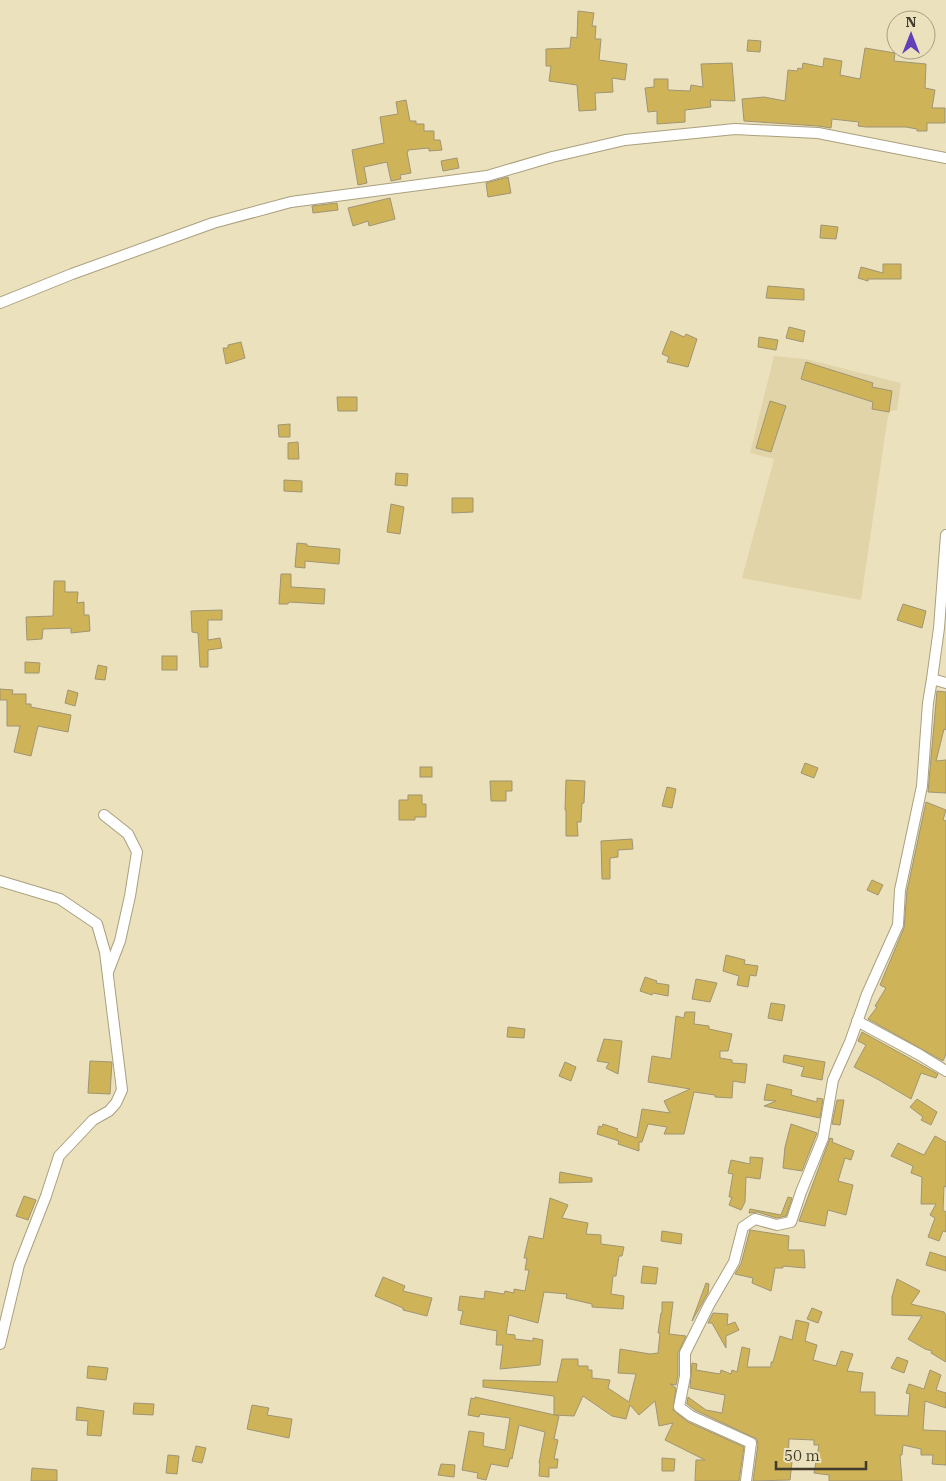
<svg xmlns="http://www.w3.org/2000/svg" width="946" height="1481" font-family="'IBM Plex Serif',serif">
	<rect width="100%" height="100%" fill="#ece1bd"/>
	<!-- built -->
	<polygon fill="#e2d4a9" points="774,356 806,359 901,383 897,410 890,411 887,422 861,600 742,578 774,459 750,453"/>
	<!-- building -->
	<g fill="#ceb359" stroke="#a09573">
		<polygon points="578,11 594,13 592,26 596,26 595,39 601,39 599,60 627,64 625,80 612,78 613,92 595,93 596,110 579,111 577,85 549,81 551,66 546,66 546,49 570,48 571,37 577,38"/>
		<polygon points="748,40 761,41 760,52 747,51"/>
		<polygon points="865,48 895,53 894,61 926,64 925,88 935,90 932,108 945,108 945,123 927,123 927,131 917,131 917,129 906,127 866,127 858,126 859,122 832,119 831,128 818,126 744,121 742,99 764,97 785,101 788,70 797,71 798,68 802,69 803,63 823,67 824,58 842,61 840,75 860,79"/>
		<polygon points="732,63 735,101 710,100 711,107 685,110 685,122 657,124 657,111 648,112 645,88 654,87 654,79 668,79 668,90 690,91 691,85 703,87 701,64"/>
		<polygon points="406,100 410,121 416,121 416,124 424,124 424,131 434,131 434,140 440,140 442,150 429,151 429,148 408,150 408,152 407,152 411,173 400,175 401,179 391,181 387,162 364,167 367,183 358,185 352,150 384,143 380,117 398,114 396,102"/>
		<polygon points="457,158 459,168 443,171 441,161"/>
		<polygon points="508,177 511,193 488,197 486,183"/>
		<polygon points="390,198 395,219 369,226 368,221 353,226 348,208"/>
		<polygon points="337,203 338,210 313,213 312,206"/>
		<polygon points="821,225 838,227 836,239 820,238"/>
		<polygon points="883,264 901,264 901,279 868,279 868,281 858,278 861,267 883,273"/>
		<polygon points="768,286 804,289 804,300 766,298"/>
		<polygon points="789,327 805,331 803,342 786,338"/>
		<polygon points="671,331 684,337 686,334 697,339 688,367 667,362 669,357 662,354"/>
		<polygon points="759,337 778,340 776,350 758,347"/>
		<polygon points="241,342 245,358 226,364 223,348 228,348 228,345"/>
		<polygon points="806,362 873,383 872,387 892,391 889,412 872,409 873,402 801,379"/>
		<polygon points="337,397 357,397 357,411 338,411"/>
		<polygon points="770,401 786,406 771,452 756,448"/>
		<polygon points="290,424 290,437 279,437 278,425"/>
		<polygon points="298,442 299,459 288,459 288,443"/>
		<polygon points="396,473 408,474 407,486 395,485"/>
		<polygon points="284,480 302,481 302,492 284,491"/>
		<polygon points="452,498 473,498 473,512 452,513"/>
		<polygon points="391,504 404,507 400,534 387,532"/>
		<polygon points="297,543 307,544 307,546 340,549 339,564 305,561 305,568 295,567"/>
		<polygon points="281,574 291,574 291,587 325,589 324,604 289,602 288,604 279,604"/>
		<polygon points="54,581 65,581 65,592 78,592 77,603 84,602 84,615 89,615 90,631 71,633 71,628 43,629 42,639 27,640 26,617 53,616"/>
		<polygon points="903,604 926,611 922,628 897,620"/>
		<polygon points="222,610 222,620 208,620 208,640 220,638 222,648 208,650 208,667 200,667 198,633 192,632 191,611"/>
		<rect x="162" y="656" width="15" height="14"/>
		<polygon points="25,662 40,663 39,673 25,673"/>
		<polygon points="98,665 107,667 105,680 95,679"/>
		<polygon points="0,689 13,690 12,694 26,694 26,704 31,704 31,707 71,715 68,732 38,726 31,756 14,752 20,726 7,726 7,700 0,700"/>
		<polygon points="68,690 78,693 75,706 65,703"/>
		<polygon points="937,691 946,692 946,730 944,729 936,761 946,760 946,793 928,792"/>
		<polygon points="805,763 818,768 814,778 801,773"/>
		<rect x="420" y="767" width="12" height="10"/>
		<polygon points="566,780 585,781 584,803 582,803 581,822 577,822 578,836 566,836 566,810 565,810"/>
		<polygon points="490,781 512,781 512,791 506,791 506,801 491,801"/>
		<polygon points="667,787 676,789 672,808 662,806"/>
		<polygon points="408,795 422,795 422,804 426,804 426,817 415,817 415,820 399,820 399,800 408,800"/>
		<polygon points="926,802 946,810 943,820 946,821 946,1054 943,1061 868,1019 877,1007 875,1006 886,988 880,985 904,928 907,891"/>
		<polygon points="632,839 633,849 618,850 618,857 610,858 610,879 602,879 601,841"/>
		<polygon points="872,880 883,885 878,895 867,890"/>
		<polygon points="726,955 745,960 744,964 758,966 756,976 750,975 748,987 737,985 739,976 723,971"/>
		<polygon points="645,977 657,981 656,983 669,985 668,996 653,993 652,995 640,991"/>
		<polygon points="696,979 717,983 710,1002 692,999"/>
		<polygon points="771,1003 785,1005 782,1021 768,1018"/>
		<polygon points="685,1012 695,1012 694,1024 709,1026 709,1029 732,1034 728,1051 720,1051 720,1058 732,1060 732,1063 747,1064 745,1083 733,1081 732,1098 715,1097 715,1095 694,1092 684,1134 664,1134 667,1127 648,1124 642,1142 639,1142 639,1151 618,1144 619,1141 597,1134 599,1126 602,1127 603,1124 618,1129 617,1131 637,1138 642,1109 670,1113 664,1101 690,1089 648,1082 652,1056 671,1059 676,1016 684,1018"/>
		<polygon points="508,1027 525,1029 524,1038 507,1037"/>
		<polygon points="862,1032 938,1074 936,1078 921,1073 911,1099 879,1080 854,1067 866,1045 858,1041"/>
		<polygon points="604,1039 622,1041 618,1074 606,1068 609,1063 597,1061"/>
		<polygon points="784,1055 825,1062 822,1080 801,1076 804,1067 783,1062"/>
		<polygon points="90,1061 112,1062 110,1094 88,1093"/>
		<polygon points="565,1062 576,1067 571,1081 559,1076"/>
		<polygon points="767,1084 792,1090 791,1095 817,1102 817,1098 823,1099 820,1118 764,1106 776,1101 764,1100"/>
		<polygon points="917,1099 937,1112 931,1125 921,1120 923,1117 910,1107"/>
		<polygon points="837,1100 844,1100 840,1125 832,1124"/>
		<polygon points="791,1124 817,1133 802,1171 783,1168 785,1147"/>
		<polygon points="935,1136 946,1142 946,1187 944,1186 943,1210 946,1212 946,1232 943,1231 939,1241 928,1237 935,1218 930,1215 936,1204 921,1204 922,1177 911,1173 913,1166 891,1156 898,1143 924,1155"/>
		<polygon points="830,1138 833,1139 832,1142 854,1151 851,1160 845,1158 838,1181 853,1185 846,1215 828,1210 825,1226 799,1221"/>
		<polygon points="750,1157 763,1158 760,1179 746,1177 745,1202 741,1210 729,1205 732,1197 729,1197 733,1174 728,1173 731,1160 750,1164"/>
		<polygon points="560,1172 592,1178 592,1182 559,1183"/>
		<polygon points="24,1196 36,1200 28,1220 16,1216"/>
		<polygon points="788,1197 792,1198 786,1216 777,1218 757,1212 749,1213 750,1209 781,1215"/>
		<polygon points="550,1198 568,1205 562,1218 588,1223 586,1234 601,1235 601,1244 624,1247 622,1256 619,1256 616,1276 613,1276 611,1294 624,1296 623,1309 592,1307 592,1304 566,1298 567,1294 544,1292 538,1323 509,1315 506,1334 515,1335 515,1339 533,1341 533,1338 543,1340 540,1365 500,1369 503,1345 496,1345 497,1331 460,1324 463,1311 458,1310 460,1296 484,1299 485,1291 504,1294 505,1291 514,1293 514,1289 525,1291 529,1270 525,1270 527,1258 524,1258 529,1236 543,1239"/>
		<polygon points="750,1230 789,1236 788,1250 804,1250 805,1268 783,1266 783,1268 775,1268 771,1291 752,1283 753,1278 735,1274 741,1264"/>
		<polygon points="662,1231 682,1234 681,1244 661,1241"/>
		<polygon points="930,1252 946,1257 946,1271 926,1265"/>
		<polygon points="643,1266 658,1268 656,1284 641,1283"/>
		<polygon points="383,1277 405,1286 403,1291 432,1298 427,1316 403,1310 403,1308 375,1296"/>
		<polygon points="897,1279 920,1291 911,1304 944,1312 946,1315 946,1362 931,1353 932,1351 925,1349 908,1339 922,1316 892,1315 892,1297"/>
		<polygon points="706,1283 709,1284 708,1293 692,1321"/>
		<polygon points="662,1302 673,1302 669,1334 686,1336 678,1353 678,1375 676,1385 670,1384 676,1388 673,1410 688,1422 744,1447 739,1481 695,1481 696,1460 705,1460 665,1440 673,1423 659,1426 655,1401 639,1415 630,1405 626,1419 612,1416 583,1396 574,1416 554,1415 554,1396 483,1387 483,1380 557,1382 562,1359 578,1359 578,1366 588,1366 588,1370 592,1370 592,1378 610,1380 608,1388 629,1402 636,1374 618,1373 620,1349 650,1354 658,1353 660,1333 658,1333 661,1313 662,1313"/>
		<polygon points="812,1308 822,1312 818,1323 807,1319"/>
		<polygon points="713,1313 728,1314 727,1325 735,1322 739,1330 726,1336 726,1348 712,1323 708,1323"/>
		<polygon points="796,1320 809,1323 805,1341 817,1345 813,1360 836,1366 841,1351 853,1354 847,1371 863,1373 860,1392 875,1392 875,1415 908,1416 910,1394 906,1393 909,1384 924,1389 930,1370 941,1375 936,1390 946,1393 946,1408 925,1401 923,1430 946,1431 946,1465 932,1464 933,1455 921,1455 921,1449 903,1445 902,1455 900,1455 902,1481 829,1481 829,1475 814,1473 819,1445 814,1445 814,1440 791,1439 789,1439 788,1462 792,1462 790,1480 753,1481 758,1444 757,1439 695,1410 687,1404 688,1397 706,1410 722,1413 725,1395 690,1388 692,1363 697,1364 696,1370 720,1374 721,1370 731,1374 732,1370 737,1372 742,1347 750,1349 747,1367 771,1367 771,1362 773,1362 780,1336 792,1340"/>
		<polygon points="897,1357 908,1361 904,1373 891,1368"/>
		<polygon points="88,1366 108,1368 106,1380 87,1378"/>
		<polygon points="475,1397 559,1416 554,1439 558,1440 554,1459 558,1459 557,1468 549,1468 549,1477 539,1476 540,1463 539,1463 545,1432 519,1425 512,1459 510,1458 508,1467 491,1464 486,1480 477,1478 478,1473 462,1470 469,1431 484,1433 483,1446 505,1450 510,1418 480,1414 479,1417 468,1415 471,1398 475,1399"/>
		<polygon points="134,1403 154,1404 153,1415 133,1414"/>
		<polygon points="252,1405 269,1408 267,1415 292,1419 289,1438 247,1429"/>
		<polygon points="77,1407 104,1411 101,1436 87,1435 88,1421 76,1420"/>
		<polygon points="196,1446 206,1448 202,1463 192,1461"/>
		<polygon points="168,1455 179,1456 177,1474 166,1473"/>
		<polygon points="662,1458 675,1459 674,1471 662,1471"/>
		<polygon points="441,1464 455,1465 454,1477 438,1475"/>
		<polygon points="32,1468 57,1470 57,1481 31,1481"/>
	</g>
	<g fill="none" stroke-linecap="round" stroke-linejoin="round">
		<!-- street casing -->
		<g stroke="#aaa07e" stroke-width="12">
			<g id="street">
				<polyline points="0,303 72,274 213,223 291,202 487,176 552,157 625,140 735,129 818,133 946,158"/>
				<polyline points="946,535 939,628 932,679 946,683"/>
				<polyline points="104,815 128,834 137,852 130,896 120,941 108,972"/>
				<polyline points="0,881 60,899 97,924 105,952 122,1090 116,1103 109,1111 93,1120 59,1156 46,1196 19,1265 0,1344"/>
				<polyline points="857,1021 920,1055 946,1071"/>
				<polyline points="746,1481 751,1443 691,1416 679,1407 685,1376 685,1353 709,1305 734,1262 743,1227 755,1219 777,1225 791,1222 801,1192 823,1138 833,1080 850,1042 867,994 898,925 900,890 922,786 928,703 932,679"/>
			</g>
		</g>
		<!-- street -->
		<use href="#street" stroke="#fff" stroke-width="10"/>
	</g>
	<!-- north arrow -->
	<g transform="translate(911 35)"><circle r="24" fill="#ece1bd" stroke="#a79f83"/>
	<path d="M0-4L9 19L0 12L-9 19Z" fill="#653fb7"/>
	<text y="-8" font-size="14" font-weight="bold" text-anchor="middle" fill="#403b2d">N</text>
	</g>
	<!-- scale -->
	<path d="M776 1461v8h90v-8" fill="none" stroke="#403b2d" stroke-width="2.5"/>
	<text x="784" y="1461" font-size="15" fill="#403b2d" stroke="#ece1bd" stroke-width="4" paint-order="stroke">50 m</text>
</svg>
